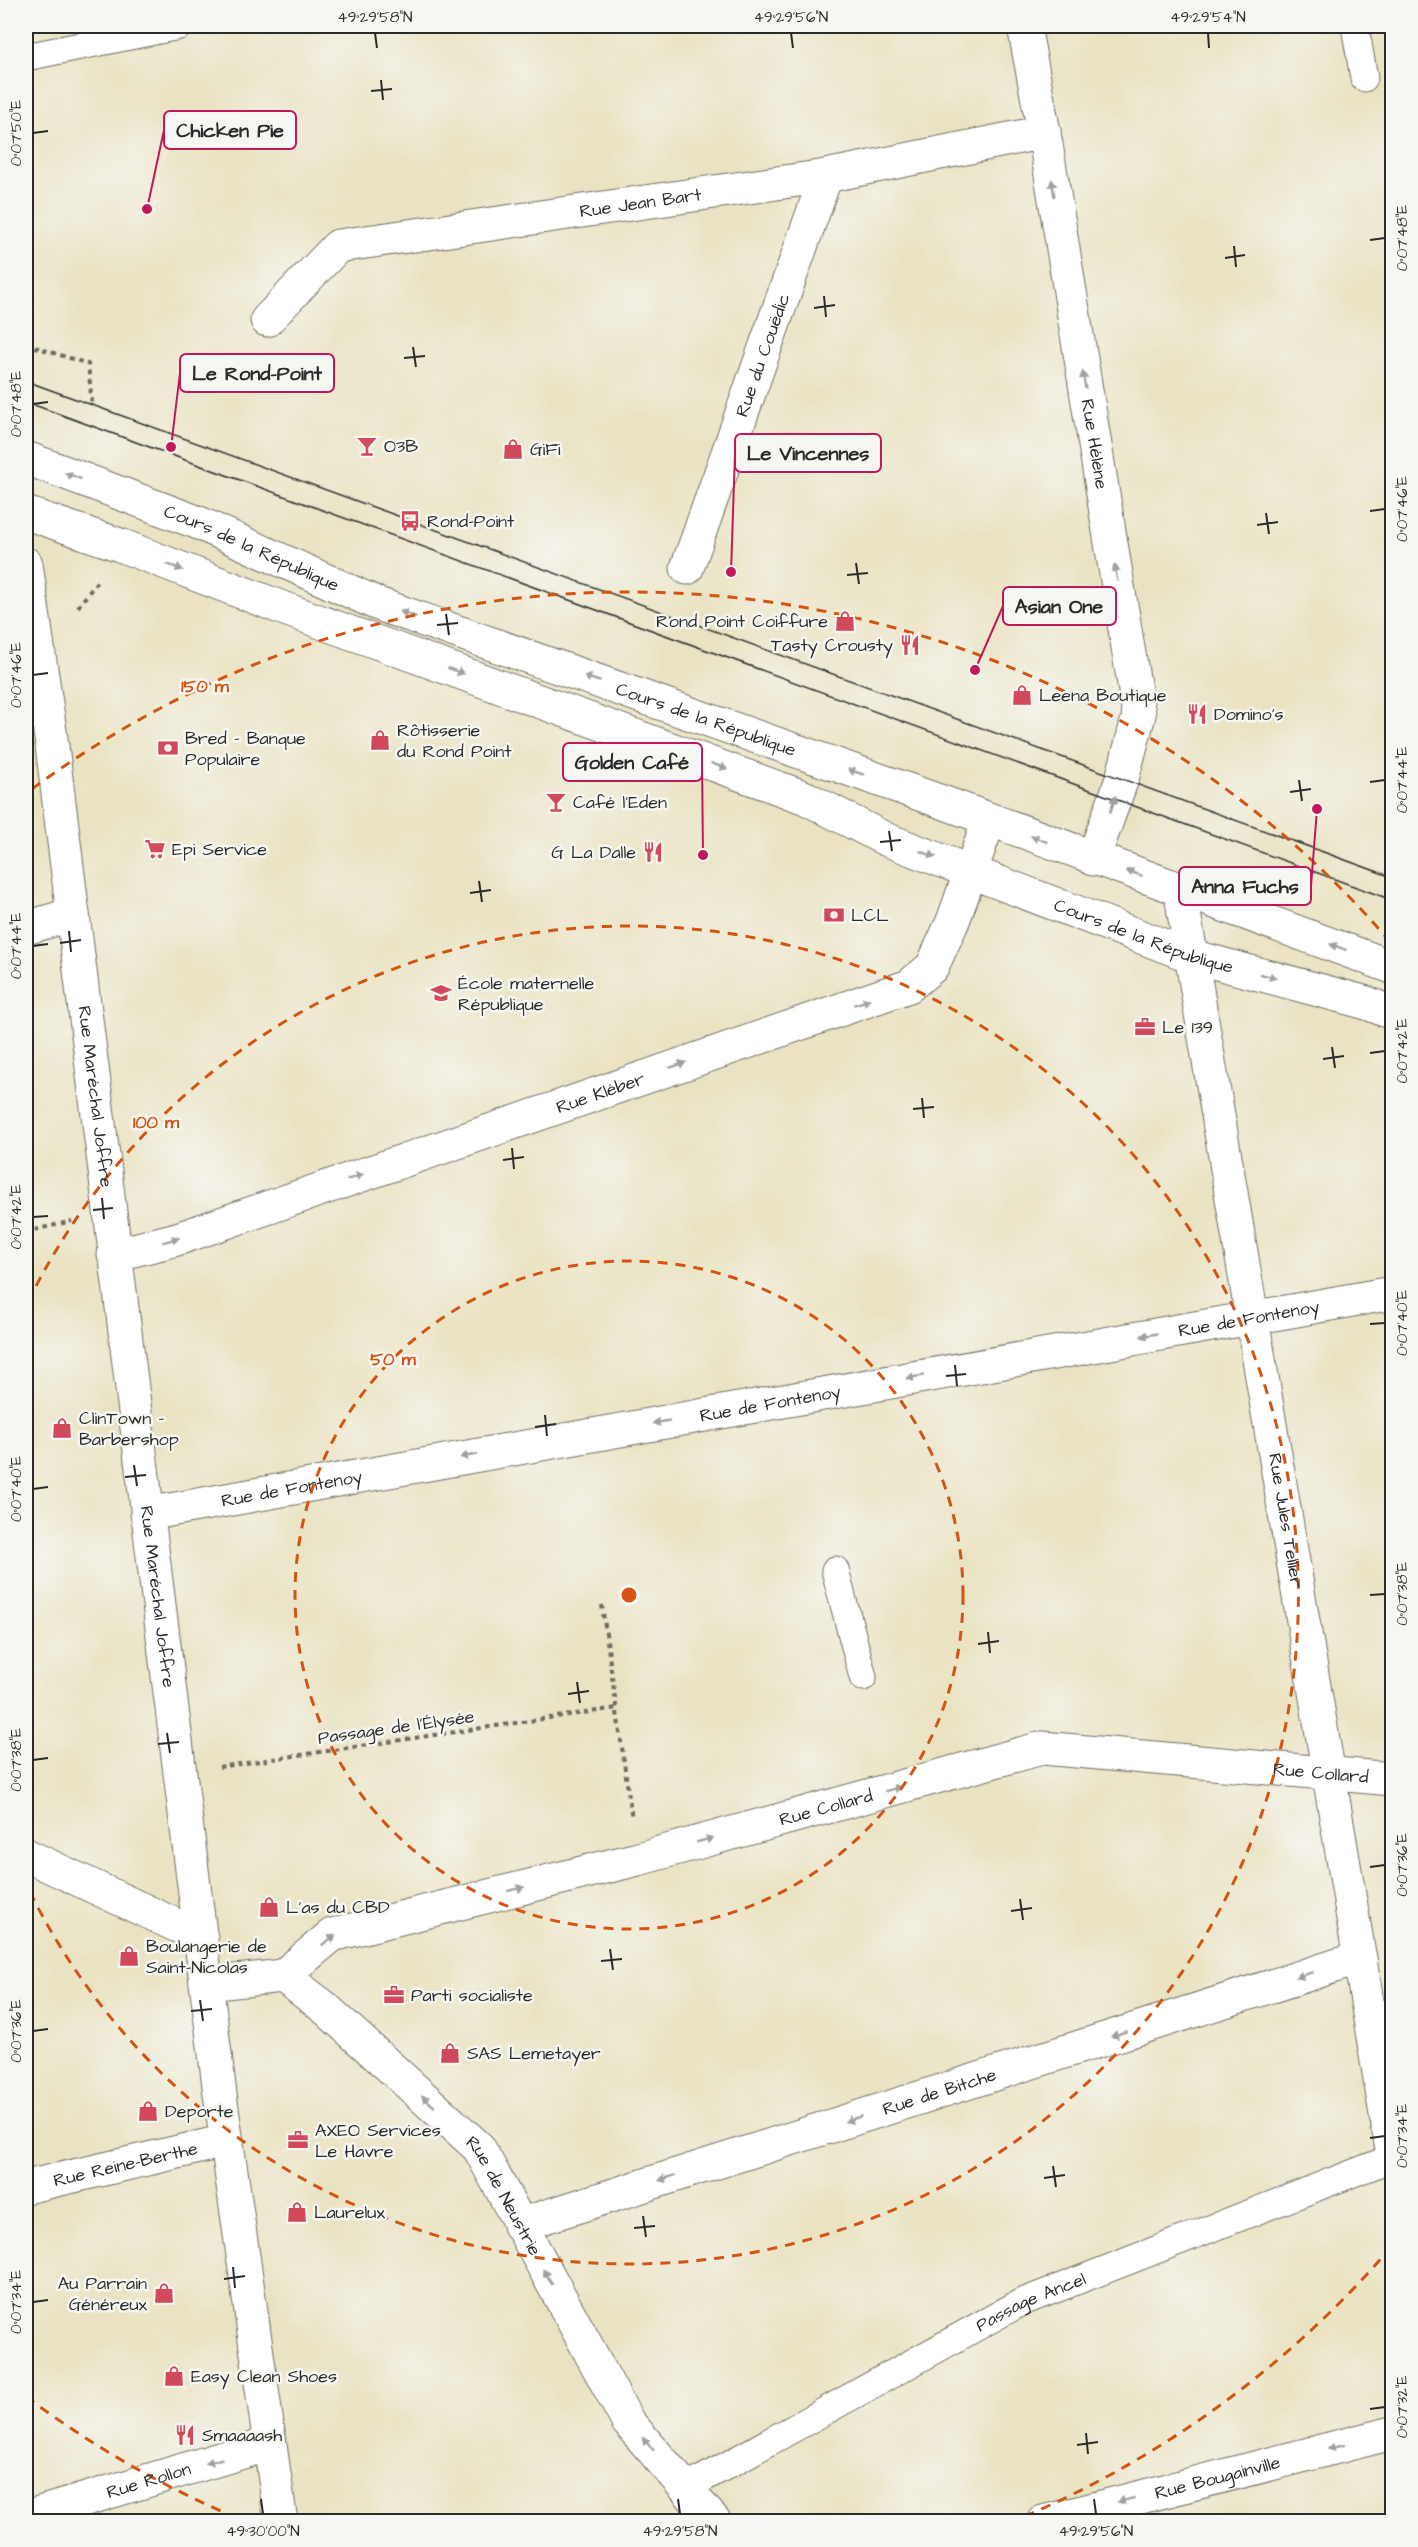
<svg xmlns="http://www.w3.org/2000/svg" width="1418" height="2547" font-family="'Architects Daughter',sans-serif">
	<rect width="100%" height="100%" fill="#f6f6f2"/>
	<filter id="ink" filterUnits="userSpaceOnUse"><feTurbulence type="fractalNoise" baseFrequency=".0167" numOctaves="2"/><feDisplacementMap in="SourceGraphic" scale="12" xChannelSelector="R" yChannelSelector="G"/><feConvolveMatrix kernelMatrix="1 2 1 2 8 2 1 2 1" color-interpolation-filters="sRGB"/></filter>
	<filter id="wash" filterUnits="userSpaceOnUse"><feTurbulence type="fractalNoise" baseFrequency=".008" numOctaves="4" result="noise"/><feDisplacementMap in="SourceGraphic" scale="24" xChannelSelector="R" yChannelSelector="G"/><feGaussianBlur stdDeviation="1.35" result="paint"/><feColorMatrix in="noise" values="0 0 0 0 0 0 0 0 0 0 0 0 0 0 0 0 0 1.4 0 .05"/><feComposite in="paint" operator="in"/></filter>
	<g filter="url(#wash)">
		<rect width="100%" height="100%" fill="#eae3c3"/>
	</g>
	<g filter="url(#ink)">
		<g fill="none" stroke-linecap="round" stroke-linejoin="round">
			<!-- service casing -->
			<g stroke="#6e6b60" stroke-width="29">
				<g id="service">
					<polyline points="1355,26 1364,78"/>
					<polyline points="26,57 179,26"/>
					<polyline points="835,1570 863,1677"/>
					<path id="s1" d="M686,2488L1020,2303L1392,2158"/>
				</g>
			</g>
			<!-- minor casing -->
			<g stroke="#6e6b60" stroke-width="35">
				<g id="minor">
					<path id="s2" d="M1024,26L1044,132L1139,715L1122,779L1093,859"/>
					<path id="s3" d="M267,320L338,246L826,176L1044,132"/>
					<path id="s4" d="M687,568L826,176"/>
					<path id="s5" d="M1180,889L1392,2150"/>
					<polyline points="26,928 73,914"/>
					<path id="s6" d="M114,1255L177,1239L909,986L932,967L953,921L989,820"/>
					<path id="s7" d="M147,1514L1392,1293"/>
					<polyline points="26,1855 201,1937"/>
					<path id="s8" d="M283,1976L332,1935L638,1859L1042,1748L1392,1779"/>
					<path id="s9" d="M206,1984L283,1976L324,2007L479,2148L628,2422L715,2522"/>
					<path id="s10" d="M26,2187L226,2141"/>
					<path id="s11" d="M519,2225L1360,1958"/>
					<path id="s12" d="M26,2517L270,2444"/>
					<path id="s13" d="M1043,2522L1392,2433"/>
				</g>
			</g>
			<!-- secondary casing -->
			<g stroke="#6e6b60" stroke-width="35">
				<g id="secondary">
					<path id="s14" d="M26,458L199,523L378,604L945,803L1392,967"/>
					<path id="s15" d="M26,513L120,545L285,609L806,798L885,839L1191,956L1367,1003L1392,1013"/>
					<path id="s16" d="M26,564L51,738L220,2094L281,2522"/>
				</g>
			</g>
			<!-- path -->
			<g stroke="#6e6b60" stroke-width="4" stroke-dasharray="4.5 4.5" stroke-linecap="butt">
				<polyline points="26,344 88,364 92,405"/>
				<polyline points="78,607 99,579"/>
				<polyline points="26,1232 72,1221"/>
				<polyline points="602,1605 632,1819"/>
				<polyline points="219,1767 617,1708"/>
			</g>
			<!-- service -->
			<use href="#service" stroke="#fff" stroke-width="27"/>
			<!-- minor -->
			<use href="#minor" stroke="#fff" stroke-width="33"/>
			<!-- secondary -->
			<use href="#secondary" stroke="#fff" stroke-width="33"/>
			<!-- tram -->
			<g stroke="#2b2b2b" stroke-width="1.5">
				<polyline points="26,381 1392,877"/>
				<polyline points="26,402 1392,900"/>
			</g>
		</g>
		<!-- one-way arrows -->
		<defs><path id="oneway-solid" d="M-6-.8H1V-3.2L6.5 0L1 3.2V.8H-6Z" transform="scale(1.5)"/></defs>
		<g fill="#a0a0a0">
			<use href="#oneway-solid" transform="translate(1053 188) rotate(-99)"/>
			<use href="#oneway-solid" transform="translate(1084 380) rotate(-99)"/>
			<use href="#oneway-solid" transform="translate(73 476) rotate(-160)"/>
			<use href="#oneway-solid" transform="translate(175 567) rotate(21)"/>
			<use href="#oneway-solid" transform="translate(1116 573) rotate(-99)"/>
			<use href="#oneway-solid" transform="translate(408 614) rotate(-161)"/>
			<use href="#oneway-solid" transform="translate(456 671) rotate(20)"/>
			<use href="#oneway-solid" transform="translate(592 679) rotate(-161)"/>
			<use href="#oneway-solid" transform="translate(719 766) rotate(20)"/>
			<use href="#oneway-solid" transform="translate(856 772) rotate(-161)"/>
			<use href="#oneway-solid" transform="translate(1113 804) rotate(-71)"/>
			<use href="#oneway-solid" transform="translate(1039 839) rotate(-159)"/>
			<use href="#oneway-solid" transform="translate(928 854) rotate(20)"/>
			<use href="#oneway-solid" transform="translate(1134 873) rotate(-161)"/>
			<use href="#oneway-solid" transform="translate(1338 947) rotate(-160)"/>
			<use href="#oneway-solid" transform="translate(1268 976) rotate(15)"/>
			<use href="#oneway-solid" transform="translate(862 1002) rotate(-19)"/>
			<use href="#oneway-solid" transform="translate(678 1065) rotate(-19)"/>
			<use href="#oneway-solid" transform="translate(355 1177) rotate(-19)"/>
			<use href="#oneway-solid" transform="translate(171 1240) rotate(-15)"/>
			<use href="#oneway-solid" transform="translate(1149 1335) rotate(170)"/>
			<use href="#oneway-solid" transform="translate(915 1377) rotate(170)"/>
			<use href="#oneway-solid" transform="translate(661 1422) rotate(170)"/>
			<use href="#oneway-solid" transform="translate(469 1456) rotate(170)"/>
			<use href="#oneway-solid" transform="translate(893 1789) rotate(-15)"/>
			<use href="#oneway-solid" transform="translate(705 1840) rotate(-15)"/>
			<use href="#oneway-solid" transform="translate(516 1889) rotate(-14)"/>
			<use href="#oneway-solid" transform="translate(329 1940) rotate(-36)"/>
			<use href="#oneway-solid" transform="translate(1304 1975) rotate(162)"/>
			<use href="#oneway-solid" transform="translate(1119 2034) rotate(162)"/>
			<use href="#oneway-solid" transform="translate(428 2101) rotate(-138)"/>
			<use href="#oneway-solid" transform="translate(853 2119) rotate(162)"/>
			<use href="#oneway-solid" transform="translate(667 2178) rotate(162)"/>
			<use href="#oneway-solid" transform="translate(548 2277) rotate(-119)"/>
			<use href="#oneway-solid" transform="translate(648 2444) rotate(-132)"/>
			<use href="#oneway-solid" transform="translate(1336 2447) rotate(166)"/>
			<use href="#oneway-solid" transform="translate(214 2461) rotate(163)"/>
			<use href="#oneway-solid" transform="translate(1126 2500) rotate(166)"/>
		</g>
	</g>
	<!-- ticks -->
	<path fill="none" stroke="#2b2b2b" stroke-width="2" d="M375,33L377,48M791,33L793,48M1208,33L1209,48M381,80L383,100M371,91L392,89M33,133L48,131M1370,240L1385,238M1234,246L1236,267M1225,258L1245,255M824,296L826,317M814,308L835,305M413,347L416,367M404,358L425,356M33,404L48,402M1370,511L1385,509M1266,513L1269,534M1257,525L1278,522M856,563L859,584M847,575L868,573M446,614L449,635M437,625L458,623M33,675L48,673M1299,780L1302,801M1370,782L1385,780M1290,792L1311,789M889,831L892,851M880,842L901,840M479,881L482,902M470,893L491,890M69,931L71,952M60,943L81,940M33,946L48,944M1332,1047L1335,1068M1370,1053L1385,1051M1323,1059L1344,1056M922,1098L924,1118M913,1109L934,1107M512,1148L514,1169M503,1160L524,1157M102,1198L104,1219M93,1210L113,1208M33,1217L48,1216M1370,1324L1385,1323M955,1365L957,1386M946,1376L966,1374M545,1415L547,1436M535,1427L556,1424M134,1465L137,1486M125,1477L146,1475M33,1489L48,1487M1370,1595L1385,1594M988,1632L990,1653M978,1644L999,1641M577,1682L580,1703M568,1694L589,1691M167,1733L170,1753M158,1744L179,1742M33,1760L48,1758M1370,1867L1385,1865M1020,1899L1023,1920M1011,1911L1032,1908M610,1949L613,1970M601,1961L622,1959M200,2000L203,2021M191,2011L212,2009M33,2031L48,2029M1370,2138L1385,2136M1053,2166L1056,2187M1044,2178L1065,2175M643,2216L646,2237M634,2228L655,2226M233,2267L235,2288M224,2279L245,2276M33,2302L48,2300M1370,2409L1385,2407M1086,2433L1088,2454M1077,2445L1098,2442M261,2499L263,2514M678,2499L680,2514M1094,2499L1096,2514"/>
	<!-- distance rings -->
	<g fill="none" stroke="#d5540f" stroke-width="3" stroke-dasharray="10 8">
		<circle cx="629" cy="1595" r="334"/>
		<path d="M28 1302A669 669 0 1 1 28 1888"/>
		<path d="M1392 2246A1003 1003 0 0 1 1021 2518M237 2518A1003 1003 0 0 1 32 2401M32 789A1003 1003 0 0 1 1392 944"/>
	</g>
	<!-- icons -->
	<defs>
		<g id="bar-bare" transform="scale(1.62)"><path d="M-6-5H6L.8 .8V4.5H3.5V6h-7V4.5H-.8V.8Z" fill="#d1495b" stroke="#f6f6f2" stroke-width="2.5" paint-order="stroke"/></g>
		<g id="shop-bare" transform="scale(1.62)"><path d="M-5-2.5h2.3a2.7 3.5 0 0 1 5.4 0H5L5.5 6h-11ZM-1.5-2.5h3a1.5 2.3 0 0 0-3 0Z" fill="#d1495b" stroke="#f6f6f2" stroke-width="2.5" paint-order="stroke"/></g>
		<g id="bus-bare" transform="scale(1.62)"><path d="M-5-6H5V4H4V6H2V4H-2V6H-4V4H-5ZM-3.5-4V0h7V-4ZM-3.5 1.2v1.5H-2V1.2ZM2 1.2v1.5H3.5V1.2Z" fill="#d1495b" stroke="#f6f6f2" stroke-width="2.5" paint-order="stroke"/></g>
		<g id="restaurant-bare" transform="scale(1.62)"><path d="M-5-6h1v4h1v-4h1v4h1v-4h1v5L-1.5 .5V6h-2V.5L-5-1ZM5-6V6H3V1.5H1.5Q1.5-4 5-6Z" fill="#d1495b" stroke="#f6f6f2" stroke-width="2.5" paint-order="stroke"/></g>
		<g id="bank-bare" transform="scale(1.62)"><path d="M-6-4H6V4H-6ZM0-2.3a2.3 2.3 0 1 0 0 4.6a2.3 2.3 0 1 0 0-4.6Z" fill="#d1495b" stroke="#f6f6f2" stroke-width="2.5" paint-order="stroke"/></g>
		<g id="supermarket-bare" transform="scale(1.62)"><path d="M-6-5.5h2.5l.6 2H6L4.5 2H-2.5L-4.4-4H-6ZM-1.5 3.2a1.3 1.3 0 1 0 .1 0ZM3 3.2a1.3 1.3 0 1 0 .1 0Z" fill="#d1495b" stroke="#f6f6f2" stroke-width="2.5" paint-order="stroke"/></g>
		<g id="school-bare" transform="scale(1.62)"><path d="M0-5L7-2L0 1L-7-2ZM-4 1L0 2.5L4 1V4Q0 6-4 4Z" fill="#d1495b" stroke="#f6f6f2" stroke-width="2.5" paint-order="stroke"/></g>
		<g id="office-bare" transform="scale(1.62)"><path d="M-6-3h4V-5.5h4V-3h4V5H-6ZM-1-4.5V-3h2v-1.5ZM-6 0V1H6V0Z" fill="#d1495b" stroke="#f6f6f2" stroke-width="2.5" paint-order="stroke"/></g>
	</defs>
	<g fill-rule="evenodd">
		<use href="#bar-bare" x="367" y="446"/>
		<use href="#shop-bare" x="513" y="449"/>
		<use href="#bus-bare" x="410" y="521"/>
		<use href="#shop-bare" x="845" y="621"/>
		<use href="#restaurant-bare" x="910" y="645"/>
		<use href="#shop-bare" x="1022" y="695"/>
		<use href="#restaurant-bare" x="1197" y="714"/>
		<use href="#shop-bare" x="380" y="740"/>
		<use href="#bank-bare" x="168" y="748"/>
		<use href="#bar-bare" x="556" y="802"/>
		<use href="#supermarket-bare" x="155" y="849"/>
		<use href="#restaurant-bare" x="653" y="852"/>
		<use href="#bank-bare" x="834" y="915"/>
		<use href="#school-bare" x="441" y="993"/>
		<use href="#office-bare" x="1145" y="1027"/>
		<use href="#shop-bare" x="62" y="1428"/>
		<use href="#shop-bare" x="269" y="1907"/>
		<use href="#shop-bare" x="129" y="1956"/>
		<use href="#office-bare" x="394" y="1995"/>
		<use href="#shop-bare" x="450" y="2053"/>
		<use href="#shop-bare" x="148" y="2111"/>
		<use href="#office-bare" x="298" y="2140"/>
		<use href="#shop-bare" x="297" y="2212"/>
		<use href="#shop-bare" x="164" y="2293"/>
		<use href="#shop-bare" x="174" y="2376"/>
		<use href="#restaurant-bare" x="185" y="2435"/>
	</g>
	<g text-anchor="middle" stroke-width="5" stroke-linejoin="round" paint-order="stroke">
		<!-- street labels -->
		<g font-size="18" fill="#2b2b2b" stroke="#f6f6f2">
			<text dy="6" stroke="none"><textPath href="#s3" startOffset="408">Rue Jean Bart</textPath></text>
			<text dy="6" stroke="none"><textPath href="#s4" startOffset="226">Rue du Couëdic</textPath></text>
			<text dy="6" stroke="none"><textPath href="#s2" startOffset="424">Rue Hélène</textPath></text>
			<text dy="6" stroke="none"><textPath href="#s14" startOffset="243">Cours de la République</textPath></text>
			<text dy="6" stroke="none"><textPath href="#s14" startOffset="729">Cours de la République</textPath></text>
			<text dy="6" stroke="none"><textPath href="#s15" startOffset="1196">Cours de la République</textPath></text>
			<text dy="6" stroke="none"><textPath href="#s6" startOffset="513">Rue Kléber</textPath></text>
			<text dy="6" stroke="none"><textPath href="#s16" startOffset="537">Rue Maréchal Joffre</textPath></text>
			<text dy="6" stroke="none"><textPath href="#s7" startOffset="1119">Rue de Fontenoy</textPath></text>
			<text dy="6" stroke="none"><textPath href="#s7" startOffset="633">Rue de Fontenoy</textPath></text>
			<text dy="6" stroke="none"><textPath href="#s7" startOffset="147">Rue de Fontenoy</textPath></text>
			<text dy="6" stroke="none"><textPath href="#s5" startOffset="640">Rue Jules Tellier</textPath></text>
			<text dy="6" stroke="none"><textPath href="#s16" startOffset="1041">Rue Maréchal Joffre</textPath></text>
			<text transform="translate(396 1727) rotate(-8)" y="6">Passage de l'Élysée</text>
			<text dy="6" stroke="none"><textPath href="#s8" startOffset="1078">Rue Collard</textPath></text>
			<text dy="6" stroke="none"><textPath href="#s8" startOffset="574">Rue Collard</textPath></text>
			<text dy="6" stroke="none"><textPath href="#s11" startOffset="441">Rue de Bitche</textPath></text>
			<text dy="6" stroke="none"><textPath href="#s10" startOffset="102">Rue Reine-Berthe</textPath></text>
			<text dy="6" stroke="none"><textPath href="#s9" startOffset="392">Rue de Neustrie</textPath></text>
			<text dy="6" stroke="none"><textPath href="#s1" startOffset="392">Passage Ancel</textPath></text>
			<text dy="6" stroke="none"><textPath href="#s13" startOffset="180">Rue Bougainville</textPath></text>
			<text dy="6" stroke="none"><textPath href="#s12" startOffset="128">Rue Rollon</textPath></text>
		</g>
		<!-- poi labels -->
		<g font-size="18" fill="#2b2b2b" stroke="#f6f6f2" text-anchor="start">
			<text x="384" y="452">O3B</text>
			<text x="530" y="455">GiFi</text>
			<text x="427" y="527">Rond-Point</text>
			<text x="828" y="627" text-anchor="end">Rond Point Coiffure</text>
			<text x="893" y="651" text-anchor="end">Tasty Crousty</text>
			<text x="1039" y="701">Leena Boutique</text>
			<text x="1214" y="720">Domino's</text>
			<text x="397" y="736">Rôtisserie<tspan x="397" dy="21">du Rond Point</tspan></text>
			<text x="185" y="744">Bred - Banque<tspan x="185" dy="21">Populaire</tspan></text>
			<text x="573" y="808">Café l'Eden</text>
			<text x="172" y="855">Epi Service</text>
			<text x="636" y="858" text-anchor="end">G La Dalle</text>
			<text x="851" y="921">LCL</text>
			<text x="458" y="989">École maternelle<tspan x="458" dy="21">République</tspan></text>
			<text x="1162" y="1033">Le 139</text>
			<text x="79" y="1424">ClinTown -<tspan x="79" dy="21">Barbershop</tspan></text>
			<text x="286" y="1913">L'as du CBD</text>
			<text x="146" y="1952">Boulangerie de<tspan x="146" dy="21">Saint-Nicolas</tspan></text>
			<text x="411" y="2001">Parti socialiste</text>
			<text x="467" y="2059">SAS Lemetayer</text>
			<text x="165" y="2117">Deporte</text>
			<text x="315" y="2136">AXEO Services<tspan x="315" dy="21">Le Havre</tspan></text>
			<text x="314" y="2218">Laurelux</text>
			<text x="147" y="2289" text-anchor="end">Au Parrain<tspan x="147" dy="21">Généreux</tspan></text>
			<text x="191" y="2382">Easy Clean Shoes</text>
			<text x="202" y="2441">Smaaaash</text>
		</g>
	</g>
	<circle cx="629" cy="1595" r="9" fill="#d5540f" stroke="#f6f6f2" stroke-width="3"/>
	<g font-size="18" text-anchor="middle" font-weight="bold" fill="#d5540f" stroke="#f6f6f2" stroke-width="5" stroke-linejoin="round" paint-order="stroke">
		<text x="205" y="692">150 m</text>
		<text x="156" y="1128">100 m</text>
		<text x="393" y="1365">50 m</text>
	</g>
	<!-- callouts -->
	<path fill="none" stroke="#c2185b" stroke-width="2" d="M147 209L164 130M171 447L180 373M731 572L735 453M975 670L1003 606M703 855L702 762M1317 809L1311 886"/>
	<g fill="#c2185b" stroke="#f6f6f2" stroke-width="2">
		<circle cx="147" cy="209" r="6"/>
		<circle cx="171" cy="447" r="6"/>
		<circle cx="731" cy="572" r="6"/>
		<circle cx="975" cy="670" r="6"/>
		<circle cx="703" cy="855" r="6"/>
		<circle cx="1317" cy="809" r="6"/>
	</g>
	<g fill="#f6f6f2" stroke="#c2185b" stroke-width="2">
		<rect x="164" y="111" width="132" height="38" rx="6"/>
		<rect x="180" y="354" width="154" height="38" rx="6"/>
		<rect x="735" y="434" width="146" height="38" rx="6"/>
		<rect x="1003" y="587" width="113" height="38" rx="6"/>
		<rect x="563" y="743" width="139" height="38" rx="6"/>
		<rect x="1179" y="867" width="132" height="38" rx="6"/>
	</g>
	<g font-size="20" text-anchor="middle" font-weight="bold" fill="#2b2b2b">
		<text x="230" y="137">Chicken Pie</text>
		<text x="257" y="380">Le Rond-Point</text>
		<text x="808" y="460">Le Vincennes</text>
		<text x="1059" y="613">Asian One</text>
		<text x="632" y="769">Golden Café</text>
		<text x="1245" y="893">Anna Fuchs</text>
	</g>
	<!-- margin -->
	<rect width="1418" height="2547" fill="none" stroke="#f6f6f2" stroke-width="66"/>
	<rect x="33" y="33" width="1352" height="2481" fill="none" stroke="#2b2b2b" stroke-width="2"/>
	<g font-size="15" text-anchor="middle" fill="#2b2b2b">
		<text x="375" y="22">49°29'58"N</text>
		<text x="791" y="22">49°29'56"N</text>
		<text x="1208" y="22">49°29'54"N</text>
		<text transform="translate(16 133) rotate(-90)" y="5">0°07'50"E</text>
		<text transform="translate(1402 238) rotate(-90)" y="5">0°07'48"E</text>
		<text transform="translate(16 404) rotate(-90)" y="5">0°07'48"E</text>
		<text transform="translate(1402 509) rotate(-90)" y="5">0°07'46"E</text>
		<text transform="translate(16 675) rotate(-90)" y="5">0°07'46"E</text>
		<text transform="translate(1402 780) rotate(-90)" y="5">0°07'44"E</text>
		<text transform="translate(16 946) rotate(-90)" y="5">0°07'44"E</text>
		<text transform="translate(1402 1051) rotate(-90)" y="5">0°07'42"E</text>
		<text transform="translate(16 1217) rotate(-90)" y="5">0°07'42"E</text>
		<text transform="translate(1402 1323) rotate(-90)" y="5">0°07'40"E</text>
		<text transform="translate(16 1489) rotate(-90)" y="5">0°07'40"E</text>
		<text transform="translate(1402 1594) rotate(-90)" y="5">0°07'38"E</text>
		<text transform="translate(16 1760) rotate(-90)" y="5">0°07'38"E</text>
		<text transform="translate(1402 1865) rotate(-90)" y="5">0°07'36"E</text>
		<text transform="translate(16 2031) rotate(-90)" y="5">0°07'36"E</text>
		<text transform="translate(1402 2136) rotate(-90)" y="5">0°07'34"E</text>
		<text transform="translate(16 2302) rotate(-90)" y="5">0°07'34"E</text>
		<text transform="translate(1402 2407) rotate(-90)" y="5">0°07'32"E</text>
		<text x="263" y="2536">49°30'00"N</text>
		<text x="680" y="2536">49°29'58"N</text>
		<text x="1096" y="2536">49°29'56"N</text>
	</g>
</svg>
